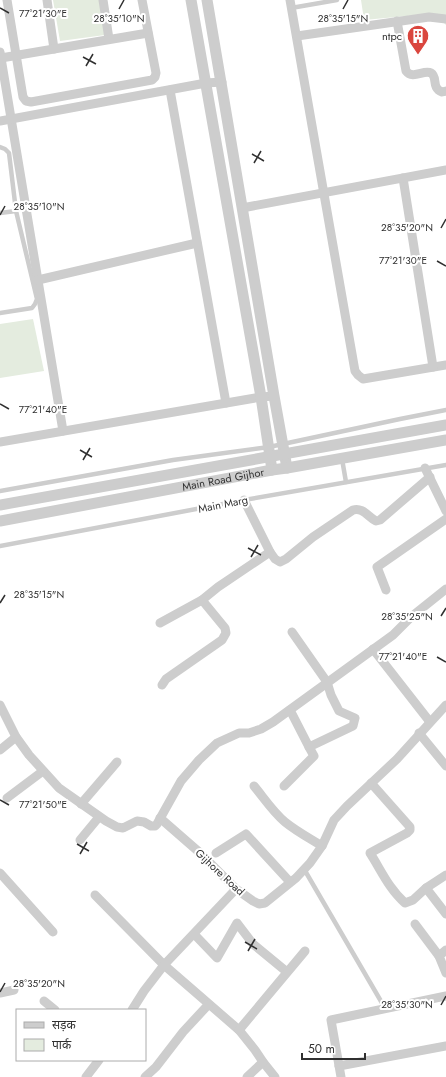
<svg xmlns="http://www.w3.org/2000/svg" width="446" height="1077" font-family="Jost,'Noto Sans Devanagari',sans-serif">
	<rect width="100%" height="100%" fill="#fff"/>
	<!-- green -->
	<g fill="#e4ecdf">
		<polygon points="53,0 99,0 105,35 60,41"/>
		<polygon points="361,0 446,0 446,25 444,23 418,15 364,20"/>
		<polygon points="33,319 44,371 0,378 0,324"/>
	</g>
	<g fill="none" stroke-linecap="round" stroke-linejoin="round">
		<!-- service -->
		<g stroke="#cdcdcd" stroke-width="4.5">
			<polyline points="291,8 337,0"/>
			<polyline points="0,147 5,149 9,153 16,211 37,299 35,304 32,308 0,313"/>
			<polyline points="0,213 16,211"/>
			<polyline points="342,459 346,482"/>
			<polyline points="0,491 173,460 269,447 400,419 446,410"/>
			<polyline points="0,546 244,500 446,465"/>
			<polyline points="304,869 382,1003 385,1009"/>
		</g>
		<!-- minor -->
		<g stroke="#cdcdcd" stroke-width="9">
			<polyline points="7,0 23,97 26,101 31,102 152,80 155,77 156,73 142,0"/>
			<polyline points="47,0 54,49"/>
			<polyline points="103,0 109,39"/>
			<polyline points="290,0 355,371 358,375 363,379 446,365"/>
			<path d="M397,21L406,71C413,80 424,69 431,73C438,77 431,88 442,92L446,91"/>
			<polyline points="297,36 429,17 446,19"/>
			<polyline points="0,52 63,431"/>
			<polyline points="1,58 148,33"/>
			<polyline points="170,90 226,403"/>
			<polyline points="0,121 206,83 222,82"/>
			<polyline points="403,178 433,367"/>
			<polyline points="242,208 446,170"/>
			<polyline points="38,280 197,243"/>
			<polyline points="0,442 261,397 274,396"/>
			<polyline points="425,468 446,511"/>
			<polyline points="244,500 270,552"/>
			<polyline points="386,590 377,567 446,519"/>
			<path d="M160,623L202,600L218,587L270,552L275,559L280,562L286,559L313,537L353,510C363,507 368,517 376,521L380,520L430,477"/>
			<polyline points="373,649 430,722"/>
			<polyline points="162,685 166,679 222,640 226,633 225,628 202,600"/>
			<polyline points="0,705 16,737 29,755 59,788 106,821 117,827 123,828 137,821 144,822 151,826 155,826 157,824 181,781 199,760 217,743 239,733 249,733 261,729 273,722 393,635 411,617 446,589"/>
			<polyline points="290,710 309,747"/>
			<polyline points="419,733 446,766"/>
			<polyline points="0,750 16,737"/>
			<path d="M371,783L410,827V830L407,833L370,853C381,870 389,889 405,903L413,900L426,888"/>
			<path d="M254,786C264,798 273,812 285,822C296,831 309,838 322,846"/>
			<polyline points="284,786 314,756 309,747 353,726 355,718 339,711 331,695 327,682 292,632"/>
			<polyline points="7,798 43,771"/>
			<polyline points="81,804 117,762"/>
			<polyline points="160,818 199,852 236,889 253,901 259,904 265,903 296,878 310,863 322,846 334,820 347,806 397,759 446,705"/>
			<polyline points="80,840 99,817"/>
			<polyline points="216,853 246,834 290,882"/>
			<polyline points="0,873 53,932"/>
			<polyline points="446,875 426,888 446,914"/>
			<polyline points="95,895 164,965 239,1030 255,1050 263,1062 275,1077"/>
			<polyline points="415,924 439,956"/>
			<polyline points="194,934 217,958 237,923 253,944 287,972"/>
			<polyline points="446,950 439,956 446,973"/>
			<polyline points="0,993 14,990"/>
			<polyline points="44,1001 55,1010"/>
			<polyline points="132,1010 144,991 164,965 236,889"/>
			<polyline points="239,1030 305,951"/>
			<polyline points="339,1066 446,1046"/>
			<polyline points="86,1077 99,1060"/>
			<polyline points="145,1077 156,1067 183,1032 208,1005"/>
			<polyline points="247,1077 263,1062"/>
			<polyline points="341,1077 331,1020 446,996"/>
		</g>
		<!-- tertiary -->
		<g stroke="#cdcdcd" stroke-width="11">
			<polyline points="191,0 261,397 272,470"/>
			<polyline points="207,0 274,396 287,468"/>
			<polyline points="0,505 446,425"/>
			<path id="s1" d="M0,521L272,470L287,468L446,440"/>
		</g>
	</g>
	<!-- ticks -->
	<path fill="none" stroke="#303030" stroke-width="1.5" d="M0,8L9,13M119,9L124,0M343,9L348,0M83,57L96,64M86,66L93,54M252,154L264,161M254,163L261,151M0,215L5,206M441,228L446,219M437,261L446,266M0,404L9,409M80,450L92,457M83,460L90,448M248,548L261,555M251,557L258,545M0,603L5,595M441,616L446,608M437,657L446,662M0,800L9,805M77,844L89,851M80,854L87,842M245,942L257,949M248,951L255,939M0,992L5,983M441,1005L446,996"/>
	<!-- icons -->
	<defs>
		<g id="building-pin" transform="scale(1.15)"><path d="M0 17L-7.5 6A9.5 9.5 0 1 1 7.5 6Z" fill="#da463e" stroke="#fff"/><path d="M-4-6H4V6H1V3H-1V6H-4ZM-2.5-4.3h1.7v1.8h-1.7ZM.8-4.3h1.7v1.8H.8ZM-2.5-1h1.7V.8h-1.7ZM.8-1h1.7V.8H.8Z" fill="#fff"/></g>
	</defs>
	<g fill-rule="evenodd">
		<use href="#building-pin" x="418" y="36"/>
	</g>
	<g text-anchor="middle" stroke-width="4" stroke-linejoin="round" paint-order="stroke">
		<!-- poi labels -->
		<g font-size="11" fill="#303030" stroke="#fff" text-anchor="end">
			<text x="402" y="40">ntpc</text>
		</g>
		<!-- street labels -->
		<g font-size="11" fill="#303030" stroke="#fff">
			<text dy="4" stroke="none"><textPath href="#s1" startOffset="227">Main Road Gijhor</textPath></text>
			<text transform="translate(223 504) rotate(-11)" y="4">Main Marg</text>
			<text transform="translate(220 872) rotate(43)" y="4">Gijhore Road</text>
		</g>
	</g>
	<g font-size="10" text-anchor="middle" fill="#303030" stroke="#fff" stroke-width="4" stroke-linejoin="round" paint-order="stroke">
		<text x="43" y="17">77°21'30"E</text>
		<text x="119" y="22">28°35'10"N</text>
		<text x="343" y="22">28°35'15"N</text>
		<text x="39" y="210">28°35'10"N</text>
		<text x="407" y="231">28°35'20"N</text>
		<text x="403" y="264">77°21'30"E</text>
		<text x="43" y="413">77°21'40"E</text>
		<text x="39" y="598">28°35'15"N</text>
		<text x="407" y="620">28°35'25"N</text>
		<text x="403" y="660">77°21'40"E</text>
		<text x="43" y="808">77°21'50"E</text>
		<text x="39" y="987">28°35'20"N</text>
		<text x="407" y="1008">28°35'30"N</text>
	</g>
	<!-- legend -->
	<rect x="16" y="1009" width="130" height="52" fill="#ffffff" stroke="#acacac"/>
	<rect x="24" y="1022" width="20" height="6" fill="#cdcdcd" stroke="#acacac"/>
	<text x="52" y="1029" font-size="12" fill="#303030">सड़क</text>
	<rect x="24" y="1039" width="20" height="12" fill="#e4ecdf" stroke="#acacac"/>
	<text x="52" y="1049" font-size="12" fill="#303030">पार्क</text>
	<!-- scale -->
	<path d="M302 1053v6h63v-6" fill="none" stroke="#303030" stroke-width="2"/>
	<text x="308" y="1053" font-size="12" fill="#303030" stroke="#ffffff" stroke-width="3" paint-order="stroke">50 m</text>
</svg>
